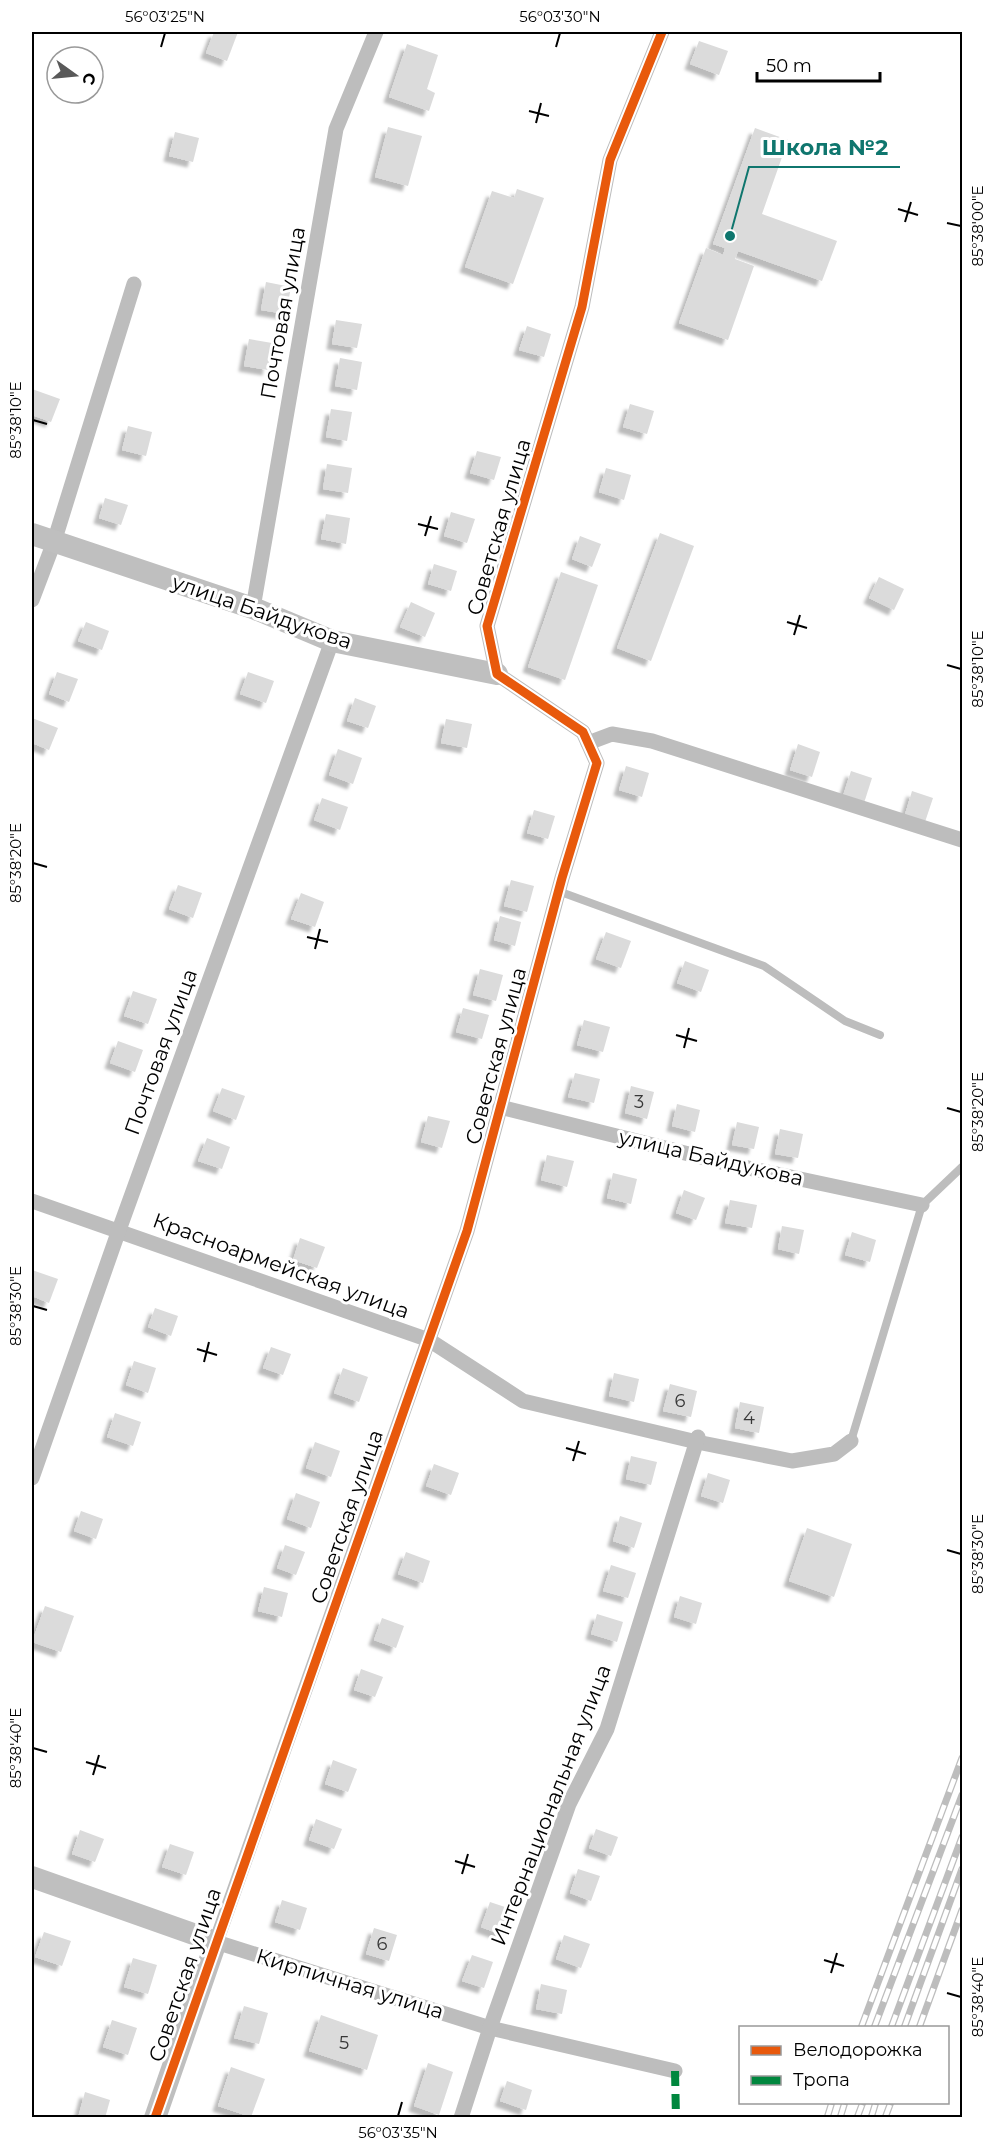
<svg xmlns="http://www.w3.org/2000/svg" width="994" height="2149" font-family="Montserrat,sans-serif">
	<defs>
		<filter id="shadow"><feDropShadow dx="-5.5" dy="5.5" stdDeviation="1.5" flood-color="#0004"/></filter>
	</defs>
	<rect width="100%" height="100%" fill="#fff"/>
	<!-- building -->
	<g fill="#dbdbdb" filter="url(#shadow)">
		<polygon points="214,32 238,32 227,61 206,53"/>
		<polygon points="699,41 728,51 719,75 690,64"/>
		<polygon points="407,44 438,55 427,89 435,93 429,111 389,97"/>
		<polygon points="388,127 422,136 408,186 375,177"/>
		<polygon points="755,128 788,140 762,214 837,241 822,281 738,251 735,259 754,266 728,340 679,323 706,248 723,255 725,248 713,244"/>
		<polygon points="175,132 199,138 193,162 169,156"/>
		<polygon points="517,189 544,198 513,284 465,267 492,191 514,198"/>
		<polygon points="266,282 291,287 286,314 261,310"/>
		<polygon points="336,320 362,324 357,348 332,344"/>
		<polygon points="527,326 551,334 544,357 519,350"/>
		<polygon points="249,339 272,343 268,370 244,366"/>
		<polygon points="340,358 362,362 357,390 335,386"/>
		<polygon points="32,389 60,399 51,422 32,415"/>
		<polygon points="630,404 654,411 647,434 623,427"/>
		<polygon points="331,409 352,412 347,441 326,437"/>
		<polygon points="128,426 152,432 146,456 122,450"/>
		<polygon points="477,451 501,457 494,480 470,473"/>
		<polygon points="327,464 352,468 348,493 323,489"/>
		<polygon points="606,468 631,475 624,500 599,492"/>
		<polygon points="105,498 128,505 121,525 99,518"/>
		<polygon points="451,512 475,519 467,543 444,536"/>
		<polygon points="326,514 350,518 346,544 321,539"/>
		<polygon points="660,533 694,546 651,661 617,648"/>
		<polygon points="580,536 601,544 592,567 572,559"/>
		<polygon points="434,564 457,571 451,591 428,584"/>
		<polygon points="561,572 598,585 565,680 528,667"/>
		<polygon points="879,577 904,589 894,610 869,598"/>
		<polygon points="411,602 435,613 425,637 400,627"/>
		<polygon points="86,622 109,631 102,650 78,641"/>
		<polygon points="57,672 78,679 69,702 49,694"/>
		<polygon points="248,672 274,681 266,703 240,694"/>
		<polygon points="355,698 376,706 368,728 347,721"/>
		<polygon points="32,718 58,728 49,750 32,743"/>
		<polygon points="446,719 472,724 467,748 441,743"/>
		<polygon points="798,744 820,752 812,777 790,770"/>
		<polygon points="338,749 362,758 353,784 329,775"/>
		<polygon points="626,766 649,773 642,797 619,790"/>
		<polygon points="851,771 872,778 864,803 843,796"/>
		<polygon points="912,791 933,798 924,825 904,818"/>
		<polygon points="322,798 348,807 340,830 314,820"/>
		<polygon points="534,810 555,816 548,839 527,833"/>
		<polygon points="511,880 534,886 527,912 504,906"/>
		<polygon points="178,885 202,893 193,918 169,909"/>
		<polygon points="301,893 324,902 315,927 291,919"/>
		<polygon points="500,916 521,922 515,946 494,940"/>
		<polygon points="606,932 631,941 621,968 596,959"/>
		<polygon points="685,961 709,970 701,992 677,983"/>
		<polygon points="480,969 503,975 496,1001 473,995"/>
		<polygon points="133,991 157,999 148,1024 124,1016"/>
		<polygon points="463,1008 489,1015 482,1039 456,1032"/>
		<polygon points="584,1020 610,1027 603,1052 577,1045"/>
		<polygon points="118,1041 143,1050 135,1072 110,1063"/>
		<polygon points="575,1073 600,1079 594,1103 568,1097"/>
		<polygon points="631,1086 654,1092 647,1119 625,1113"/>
		<polygon points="222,1088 245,1096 236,1120 213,1111"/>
		<polygon points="677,1104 700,1110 695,1132 672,1126"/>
		<polygon points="428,1116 450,1121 442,1148 421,1142"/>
		<polygon points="737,1122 759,1127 754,1149 732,1145"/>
		<polygon points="780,1129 803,1134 798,1158 775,1154"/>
		<polygon points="207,1138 230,1147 222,1169 198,1161"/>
		<polygon points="547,1155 574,1161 567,1187 541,1180"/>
		<polygon points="613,1173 637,1179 631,1204 607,1198"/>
		<polygon points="684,1190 705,1198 696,1220 676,1213"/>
		<polygon points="730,1200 757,1205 752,1228 725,1223"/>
		<polygon points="782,1226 804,1230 799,1254 778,1249"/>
		<polygon points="852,1232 876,1240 870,1262 845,1255"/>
		<polygon points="300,1238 325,1247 317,1268 293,1260"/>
		<polygon points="32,1270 58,1279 49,1303 32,1296"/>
		<polygon points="155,1308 178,1316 171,1336 148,1327"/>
		<polygon points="271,1347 291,1354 283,1375 263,1368"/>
		<polygon points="134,1361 156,1368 148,1393 126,1385"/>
		<polygon points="343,1368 368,1377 359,1402 334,1393"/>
		<polygon points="614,1373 639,1379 634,1402 609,1396"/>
		<polygon points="670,1384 697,1391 691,1417 663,1411"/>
		<polygon points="740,1402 764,1407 759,1433 735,1428"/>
		<polygon points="115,1413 141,1422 133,1446 107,1437"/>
		<polygon points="315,1442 340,1451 331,1477 306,1468"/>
		<polygon points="631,1456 657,1462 651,1485 626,1479"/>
		<polygon points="434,1464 459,1473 451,1495 426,1486"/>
		<polygon points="708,1473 730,1480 723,1503 701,1496"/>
		<polygon points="296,1493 320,1502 311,1528 287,1519"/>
		<polygon points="81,1511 103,1519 96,1539 74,1531"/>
		<polygon points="620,1516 642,1523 634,1548 613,1541"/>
		<polygon points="807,1528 852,1544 834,1597 789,1581"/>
		<polygon points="285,1545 305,1552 296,1575 277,1568"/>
		<polygon points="406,1552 430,1561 423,1583 398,1574"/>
		<polygon points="611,1565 636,1573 628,1598 603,1591"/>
		<polygon points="264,1587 288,1593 282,1617 258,1611"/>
		<polygon points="680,1596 702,1603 696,1624 674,1617"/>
		<polygon points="45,1606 74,1616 61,1652 32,1642"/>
		<polygon points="597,1614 623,1622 617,1642 591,1634"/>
		<polygon points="382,1618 404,1626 396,1648 374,1640"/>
		<polygon points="361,1669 383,1677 375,1697 354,1690"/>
		<polygon points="333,1760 357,1769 348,1792 325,1784"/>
		<polygon points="316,1819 342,1829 334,1849 309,1840"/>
		<polygon points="596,1829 618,1837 611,1856 589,1848"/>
		<polygon points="80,1830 104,1839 95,1862 72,1854"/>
		<polygon points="170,1844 194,1852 186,1875 162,1867"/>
		<polygon points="578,1869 600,1876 591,1901 570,1893"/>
		<polygon points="282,1900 307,1908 300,1930 275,1922"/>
		<polygon points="490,1902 514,1910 505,1936 481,1927"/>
		<polygon points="374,1928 397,1935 389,1961 366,1954"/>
		<polygon points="44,1932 71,1941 62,1966 35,1957"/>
		<polygon points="564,1935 590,1944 581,1968 556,1959"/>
		<polygon points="472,1955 493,1962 484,1988 462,1981"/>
		<polygon points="133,1958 157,1965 148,1994 124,1987"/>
		<polygon points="541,1984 567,1990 562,2014 536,2009"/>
		<polygon points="244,2006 268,2013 259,2044 234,2038"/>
		<polygon points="321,2015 378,2035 367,2070 309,2051"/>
		<polygon points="112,2020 137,2028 128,2055 103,2047"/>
		<polygon points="428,2063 453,2072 439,2115 414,2106"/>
		<polygon points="231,2067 265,2079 251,2117 218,2106"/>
		<polygon points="507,2081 532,2090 526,2110 500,2101"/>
		<polygon points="85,2092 110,2100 105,2118 78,2118"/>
	</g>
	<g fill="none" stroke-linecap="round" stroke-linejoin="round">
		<!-- lane -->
		<g stroke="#bdbdbd" stroke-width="8">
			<polyline points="558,891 764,966 845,1021 880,1035"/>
			<polyline points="851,1441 922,1205 962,1167"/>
		</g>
		<!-- street -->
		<g stroke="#bdbdbd" stroke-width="15">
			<polyline points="662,32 610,160 582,307 487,626 497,674 583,732 597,763 562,878 467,1231 216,1942 490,2028 675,2071"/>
			<polyline points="32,600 54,542 134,284"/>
			<polyline points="253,608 336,129 376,32"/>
			<polyline points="588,743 612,734 652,741 962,840"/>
			<polyline points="500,1107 725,1163 922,1205"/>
			<polyline points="32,1201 429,1340 523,1401 697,1442 792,1461 834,1454 851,1441"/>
			<polyline points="32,1478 119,1230 332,641"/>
			<polyline points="461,2118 490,2028 569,1804 607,1729 698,1437"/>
		</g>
		<!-- secondary -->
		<g stroke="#bfbfbf" stroke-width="22">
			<polyline points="32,534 253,608 332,641 497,674"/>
			<polyline points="32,1877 216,1942 155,2118"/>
		</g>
		<!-- rail casing -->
		<g stroke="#bdbdbd" stroke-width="7">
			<g id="rail">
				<polyline points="861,2028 962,1758"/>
				<polyline points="874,2028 962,1795"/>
				<polyline points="891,2028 962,1837"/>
				<polyline points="904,2028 962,1869"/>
				<polyline points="919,2028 962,1910"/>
				<polyline points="827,2118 832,2102"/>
				<polyline points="840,2118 845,2102"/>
				<polyline points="857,2118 863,2102"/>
				<polyline points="871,2118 876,2102"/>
				<polyline points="885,2118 891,2102"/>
			</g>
		</g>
		<!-- rail -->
		<use href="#rail" stroke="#fff" stroke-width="4.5" stroke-dasharray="14" stroke-linecap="butt"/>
		<!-- quiet -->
		<polyline stroke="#00873e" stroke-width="8" stroke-dasharray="15 8" stroke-linecap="butt" points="675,2071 676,2118"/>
		<!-- cycleway casing -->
		<g stroke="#fff" stroke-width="13">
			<polyline id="cycleway" points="155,2118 467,1231 562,878 597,763 583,732 497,674 487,626 582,307 610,160 662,32"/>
		</g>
		<!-- cycleway -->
		<use href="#cycleway" stroke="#e8590c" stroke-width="9"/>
	</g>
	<!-- ticks -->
	<path fill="none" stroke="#000" stroke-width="2" d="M161,47L165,33M556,47L560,33M529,111L549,116M536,123L541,103M898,209L918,215M905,222L911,202M947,223L961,226M33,420L47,424M418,524L438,529M425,536L431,516M787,622L807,628M794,635L800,615M947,665L961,669M33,863L47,867M307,937L328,942M315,949L320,929M676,1035L697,1041M684,1048L689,1028M947,1108L961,1112M33,1306L47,1310M197,1349L217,1355M204,1362L209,1342M566,1448L586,1454M573,1461L579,1441M947,1550L961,1554M33,1748L47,1752M86,1762L106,1768M93,1775L99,1755M455,1861L475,1867M462,1874L468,1854M824,1960L844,1966M831,1973L837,1953M947,1993L961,1997M398,2116L402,2102"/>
	<g text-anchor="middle" stroke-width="6" stroke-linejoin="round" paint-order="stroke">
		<!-- number labels -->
		<g font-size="18" fill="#373737">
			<text x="639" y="1108">3</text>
			<text x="680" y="1407">6</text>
			<text x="749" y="1424">4</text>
			<text x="382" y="1950">6</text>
			<text x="344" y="2049">5</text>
		</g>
		<!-- street labels -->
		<g font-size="21" fill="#000" stroke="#fff">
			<text transform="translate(283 313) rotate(-80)" y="7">Почтовая улица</text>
			<text transform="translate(499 527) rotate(-74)" y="7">Советская улица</text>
			<text transform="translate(262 612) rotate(19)" y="7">улица Байдукова</text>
			<text transform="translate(161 1052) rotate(-70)" y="7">Почтовая улица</text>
			<text transform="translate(496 1056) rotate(-75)" y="7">Советская улица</text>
			<text transform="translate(711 1158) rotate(13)" y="7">улица Байдукова</text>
			<text transform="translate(281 1266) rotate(20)" y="7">Красноармейская улица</text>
			<text transform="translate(347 1517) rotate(-71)" y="7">Советская улица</text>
			<text transform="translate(551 1805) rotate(-69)" y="7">Интернациональная улица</text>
			<text transform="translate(185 1975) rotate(-71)" y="7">Советская улица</text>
			<text transform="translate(350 1984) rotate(17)" y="7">Кирпичная улица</text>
		</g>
	</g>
	<!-- callouts -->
	<path fill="none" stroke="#0f766e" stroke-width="2" d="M730 236L749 167H900"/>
	<circle fill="#0f766e" stroke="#fff" stroke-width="2" cx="730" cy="236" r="6"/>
	<g font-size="22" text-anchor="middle" font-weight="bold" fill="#0f766e" stroke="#fff" stroke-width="6" stroke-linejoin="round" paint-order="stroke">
		<text x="825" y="155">Школа №2</text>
	</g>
	<!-- border -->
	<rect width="994" height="2149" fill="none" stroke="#ffffff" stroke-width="66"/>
	<!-- legend -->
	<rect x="739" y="2026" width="210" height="78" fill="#ffffff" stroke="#999999" stroke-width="1.5"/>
	<rect x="751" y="2046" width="30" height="9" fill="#e8590c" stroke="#999999" stroke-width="1.5"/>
	<text x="793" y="2056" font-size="18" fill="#000000">Велодорожка</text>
	<rect x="751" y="2076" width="30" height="9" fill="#00873e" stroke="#999999" stroke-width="1.5"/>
	<text x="793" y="2086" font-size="18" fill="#000000">Тропа</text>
	<!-- north arrow -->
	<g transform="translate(75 75) rotate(105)"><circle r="28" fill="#ffffff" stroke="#999999" stroke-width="1.5"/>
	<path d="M0-4.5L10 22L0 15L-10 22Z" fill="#595959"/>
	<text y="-9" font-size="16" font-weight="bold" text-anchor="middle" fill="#000000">С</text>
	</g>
	<!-- scale -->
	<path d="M757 72v9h123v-9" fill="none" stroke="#000000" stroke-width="3"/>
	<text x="766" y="72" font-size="18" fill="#000000" stroke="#ffffff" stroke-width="4.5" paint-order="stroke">50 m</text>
	<rect x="33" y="33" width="928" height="2083" fill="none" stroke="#000" stroke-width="2"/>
	<g font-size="15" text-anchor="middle" fill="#000">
		<text x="165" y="22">56°03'25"N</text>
		<text x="560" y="22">56°03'30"N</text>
		<text transform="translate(978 226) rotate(-90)" y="5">85°38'00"E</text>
		<text transform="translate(16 420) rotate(-90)" y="5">85°38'10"E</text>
		<text transform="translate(978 669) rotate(-90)" y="5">85°38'10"E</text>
		<text transform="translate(16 863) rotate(-90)" y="5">85°38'20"E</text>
		<text transform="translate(978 1112) rotate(-90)" y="5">85°38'20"E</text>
		<text transform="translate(16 1306) rotate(-90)" y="5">85°38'30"E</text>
		<text transform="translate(978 1554) rotate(-90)" y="5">85°38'30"E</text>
		<text transform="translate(16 1748) rotate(-90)" y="5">85°38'40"E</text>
		<text transform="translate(978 1997) rotate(-90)" y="5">85°38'40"E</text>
		<text x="398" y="2138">56°03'35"N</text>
	</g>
</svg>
